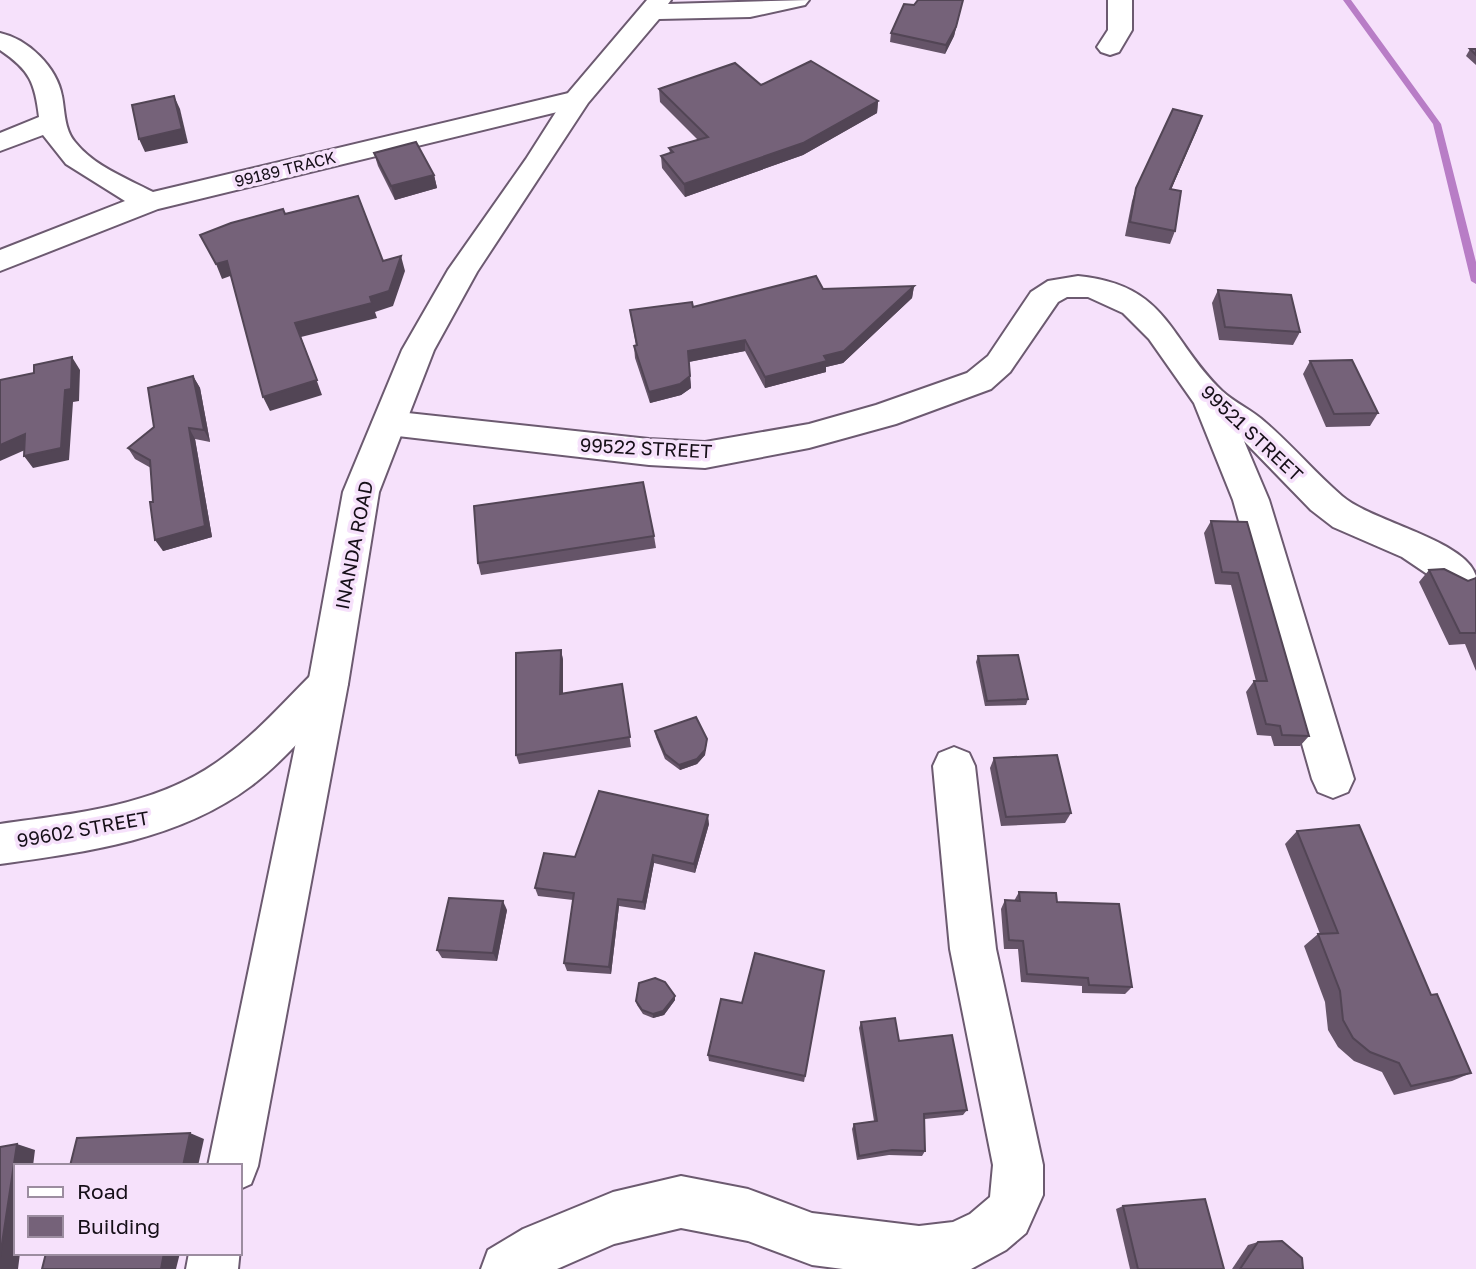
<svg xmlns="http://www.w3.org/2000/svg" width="1476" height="1269" font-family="'Golos Text',sans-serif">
	<rect width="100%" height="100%" fill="#f6e1fb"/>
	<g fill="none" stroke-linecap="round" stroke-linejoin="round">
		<!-- stream -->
		<polygon fill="#b87dc6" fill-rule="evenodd" points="1343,0 1351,0 1441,124 1476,262 1476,284 1471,281 1433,124"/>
		<!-- minor casing -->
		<g stroke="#6c5a70" stroke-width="4">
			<g id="minor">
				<polygon points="1108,0 1132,0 1132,30 1119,52 1110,55 1101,52 1097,47 1108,30"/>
				<path d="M0,33C28,39 57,67 62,96C65,111 64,129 75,142C94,166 126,178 153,192L577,91L586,93L590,99L586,105L158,209L0,271V250L125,201L66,164L43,135L0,151V133L39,117C35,83 30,70 0,50Z"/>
				<path d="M1078,276C1169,285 1168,339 1222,391C1235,403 1252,410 1265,422C1292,445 1315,473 1342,496C1372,522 1466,540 1476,576L1471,586L1458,590L1445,586L1402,557L1333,527L1311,510L1244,441L1269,500L1354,779L1348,792L1333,798L1318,792L1312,779L1233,500L1194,403L1149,339L1123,313L1088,297H1067L1058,302L1010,372L991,389L896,424L809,448L705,468L649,465L389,435L377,432L372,423L377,414L389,411L649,439L705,442L809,424L876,405L967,373L988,356L1031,292L1048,281Z"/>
				<path d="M328,667L342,672L348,684L342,696C313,726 285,760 251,786C179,840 87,852 0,864V824C77,813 160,806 224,757C257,733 285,701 314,672Z"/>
				<polygon points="954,747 969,753 975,766 996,949 1043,1165 1043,1195 1026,1233 1006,1250 971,1269 843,1269 812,1265 748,1241 681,1228 614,1244 557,1269 481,1269 488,1250 523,1229 613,1192 681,1176 748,1189 812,1213 919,1226 953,1222 970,1214 990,1197 993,1165 950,949 933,766 939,753"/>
			</g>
		</g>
		<!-- tertiary casing -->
		<g stroke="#6c5a70" stroke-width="4">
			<g id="tertiary">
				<polygon points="647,0 671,0 668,4 809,0 805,5 750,17 659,19 588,103 477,272 434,350 379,492 348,684 258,1166 251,1184 240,1189 240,1166 208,1166 308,684 343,492 402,350 448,270 526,159 568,93"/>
				<polygon points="240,1249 238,1269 186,1269 189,1253 240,1253"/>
			</g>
		</g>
		<!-- minor -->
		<use href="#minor" fill="#fff" fill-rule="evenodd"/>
		<!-- tertiary -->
		<use href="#tertiary" fill="#fff" fill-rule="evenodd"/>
	</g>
	<!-- wall -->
	<g fill="#655468">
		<polygon points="918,0 963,0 954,36 945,54 890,42 891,33"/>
		<polygon points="1470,49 1476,49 1476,65 1466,56"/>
		<polygon points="761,85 878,101 877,113 803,155 685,197 662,168 661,156 670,153 669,148 698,140 660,102 659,89"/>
		<polygon points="1202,116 1171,190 1175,231 1170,244 1125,236 1132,201 1136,188"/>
		<polygon points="374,153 434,175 437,188 395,200 378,166"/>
		<polygon points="914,286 912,298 843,363 826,367 826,372 765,388 745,351 689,362 691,388 681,395 650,403 635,358 634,346 636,345 630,310 693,307 823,289"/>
		<polygon points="1218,290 1300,332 1293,345 1219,340 1212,303"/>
		<polygon points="1310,361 1378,413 1370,426 1326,427 1303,374"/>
		<polygon points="193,376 200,388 210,442 195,439 212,537 163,551 153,502 151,468 135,459 128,448 154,427"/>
		<polygon points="1211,521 1247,522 1309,736 1300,746 1274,746 1271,736 1257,735 1246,692 1254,681 1256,681 1231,585 1215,584 1204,533"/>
		<polygon points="654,536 656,548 481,575 478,563"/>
		<polygon points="1429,570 1468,581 1476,578 1476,671 1465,644 1449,645 1419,582"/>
		<polygon points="561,650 563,660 563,694 622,684 631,747 519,764 516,755"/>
		<polygon points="978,656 1028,699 1026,705 985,706 976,662"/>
		<polygon points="655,731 707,739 705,755 697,764 680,770 665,759 656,737"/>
		<polygon points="994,758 1071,813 1065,823 1001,826 990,768"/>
		<polygon points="709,824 695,873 654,863 645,910 619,906 611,974 567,971 564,963 573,900 538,896 535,888 575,857"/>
		<polygon points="1297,831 1431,995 1471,1073 1452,1081 1394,1095 1382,1072 1354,1061 1338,1047 1328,1030 1325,1002 1304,946 1318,934 1320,934 1285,844"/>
		<polygon points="1019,892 1057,902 1132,987 1125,994 1082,993 1082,986 1021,982 1018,949 1004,949 1001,909 1005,900 1014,901"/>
		<polygon points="507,910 497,961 442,958 437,950"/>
		<polygon points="824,971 804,1082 709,1061 708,1055 742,1003"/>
		<polygon points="675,1000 664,1015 653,1018 643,1014 637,1005 636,1001"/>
		<polygon points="861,1022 899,1041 967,1110 963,1115 925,1119 925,1151 922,1156 889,1155 857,1160 852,1129 854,1124 874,1121 859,1028"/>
		<polygon points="1123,1206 1224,1269 1130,1269 1116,1209"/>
		<polygon points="1258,1242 1303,1269 1232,1269 1248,1245"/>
	</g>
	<!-- shaded-wall -->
	<g fill="#524555">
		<polygon points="963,0 954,36 945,54 946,45"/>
		<polygon points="174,96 180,109 188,143 145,152 139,139"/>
		<polygon points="878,101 877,113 803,155 685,197 684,184"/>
		<polygon points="1202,116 1197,130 1165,203 1170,189"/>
		<polygon points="434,175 437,188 395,200 391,186"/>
		<polygon points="401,256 405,271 393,306 375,312 377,318 301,337 322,395 270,411 263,397 295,323 370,297"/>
		<polygon points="227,261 233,275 222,279 216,264"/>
		<polygon points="914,286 912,298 843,363 826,367 826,372 765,388 765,377"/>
		<polygon points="745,340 745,351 688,362 688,351"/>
		<polygon points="72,357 80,370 79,401 73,402 69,460 33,468 24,456 65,390"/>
		<polygon points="193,376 200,388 210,442 204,430"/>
		<polygon points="690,376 691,388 681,395 650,403 649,392"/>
		<polygon points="189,428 195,439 212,537 163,551 155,540"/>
		<polygon points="25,434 34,446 0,461 0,445"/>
		<polygon points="561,650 563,660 563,705 560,694"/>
		<polygon points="707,739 705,755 697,764 680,770 679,765"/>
		<polygon points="708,815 709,824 695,873 694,864"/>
		<polygon points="653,855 654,863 645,910 643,902"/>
		<polygon points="618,899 619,906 611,974 609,967"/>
		<polygon points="503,901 507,910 497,961 493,953"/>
		<polygon points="675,996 675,1000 664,1015 653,1018 653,1014"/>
		<polygon points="190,1133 204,1139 198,1166 183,1166"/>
		<polygon points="17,1144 35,1150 33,1166 16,1166 16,1253 20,1253 18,1269 0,1269 0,1257"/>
		<polygon points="164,1253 180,1253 176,1269 161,1269"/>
	</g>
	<!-- building -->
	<g fill="#756279" stroke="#524555" stroke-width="2">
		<polygon points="918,0 963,0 956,27 946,45 891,33 904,4 914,5"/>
		<polygon points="1470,49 1476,49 1476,55"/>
		<polygon points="811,61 878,101 803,143 684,184 661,156 673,152 669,148 708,137 659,89 735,63 761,85"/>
		<polygon points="174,96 182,129 139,139 132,105"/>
		<polygon points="1173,109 1202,116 1170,189 1181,191 1175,231 1130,222 1136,188"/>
		<polygon points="416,142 434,175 391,186 374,153"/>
		<polygon points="358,196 383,261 401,256 389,291 370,297 372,303 295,323 317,380 263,397 227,261 216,264 200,235 231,223 283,209 285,214"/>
		<polygon points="816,276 823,289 914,286 844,351 824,356 827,361 765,377 745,340 688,351 690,376 680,384 649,392 634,346 637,345 630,310 692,302 693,307"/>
		<polygon points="1218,290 1291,295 1300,332 1225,327"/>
		<polygon points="72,357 71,389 65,390 61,448 24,456 25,434 0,445 0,380 34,373 34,365"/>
		<polygon points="1352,360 1378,413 1334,414 1310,361"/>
		<polygon points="193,376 204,430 189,428 205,526 155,540 150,502 153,502 150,460 128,448 154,427 148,388"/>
		<polygon points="643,482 654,536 478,563 474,506"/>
		<polygon points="1211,521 1247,522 1309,736 1282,735 1280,726 1266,724 1254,681 1267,681 1238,573 1222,572"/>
		<polygon points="1444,569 1468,581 1476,578 1476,633 1460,633 1429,570"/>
		<polygon points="561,650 560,694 622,684 630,737 516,755 516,653"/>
		<polygon points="1018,655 1028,699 987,701 978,656"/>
		<polygon points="696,717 707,739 705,750 697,759 679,765 665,754 655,731"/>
		<polygon points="1057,755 1071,813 1006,817 994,758"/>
		<polygon points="599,791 708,815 694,864 653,855 643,902 618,899 609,967 564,963 574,893 535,888 544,853 575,857"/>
		<polygon points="1359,825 1431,995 1437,994 1471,1073 1411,1086 1399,1063 1370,1052 1353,1038 1343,1020 1340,991 1318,934 1338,933 1297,831"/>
		<polygon points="1019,892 1056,893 1057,902 1119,904 1132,987 1089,985 1088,978 1027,974 1023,941 1009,940 1005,900 1020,901"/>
		<polygon points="449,898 503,901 493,953 437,950"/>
		<polygon points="755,953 824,971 805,1076 708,1055 721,999 742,1003"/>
		<polygon points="655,978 665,982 675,996 663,1011 653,1014 642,1010 636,1001 639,983"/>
		<polygon points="895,1018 899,1041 952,1035 967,1110 924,1114 925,1151 892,1150 859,1156 854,1124 877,1121 861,1022"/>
		<polygon points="190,1133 183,1166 70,1166 77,1138"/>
		<polygon points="17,1144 0,1257 0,1147"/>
		<polygon points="1205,1199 1224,1269 1138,1269 1123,1206"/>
		<polygon points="1282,1241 1302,1258 1303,1269 1240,1269 1258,1242"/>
		<polygon points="46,1253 164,1253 161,1269 42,1269"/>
	</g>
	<g text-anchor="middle" stroke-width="7" stroke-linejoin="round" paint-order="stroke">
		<!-- far-street labels -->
		<g font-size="16" fill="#160f18" stroke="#f6e1fb">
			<text transform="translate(285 169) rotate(-14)" y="6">99189 TRACK</text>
		</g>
		<!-- street labels -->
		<g font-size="19" fill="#160f18" stroke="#f6e1fb">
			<text transform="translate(1252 433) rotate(43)" y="7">99521 STREET</text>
			<text transform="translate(646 448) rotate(3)" y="7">99522 STREET</text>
			<text transform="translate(354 545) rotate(-79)" y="7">INANDA ROAD</text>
			<text transform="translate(83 829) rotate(-10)" y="7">99602 STREET</text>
		</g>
	</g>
	<!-- legend -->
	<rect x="14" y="1164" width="228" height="91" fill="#f6e1fb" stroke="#9c8da0" stroke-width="2"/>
	<rect x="28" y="1187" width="35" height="10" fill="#ffffff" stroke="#9c8da0" stroke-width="2"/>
	<text x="77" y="1199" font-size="21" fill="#160f18">Road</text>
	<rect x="28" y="1216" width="35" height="21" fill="#756279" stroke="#9c8da0" stroke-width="2"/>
	<text x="77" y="1234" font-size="21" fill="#160f18">Building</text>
</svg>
